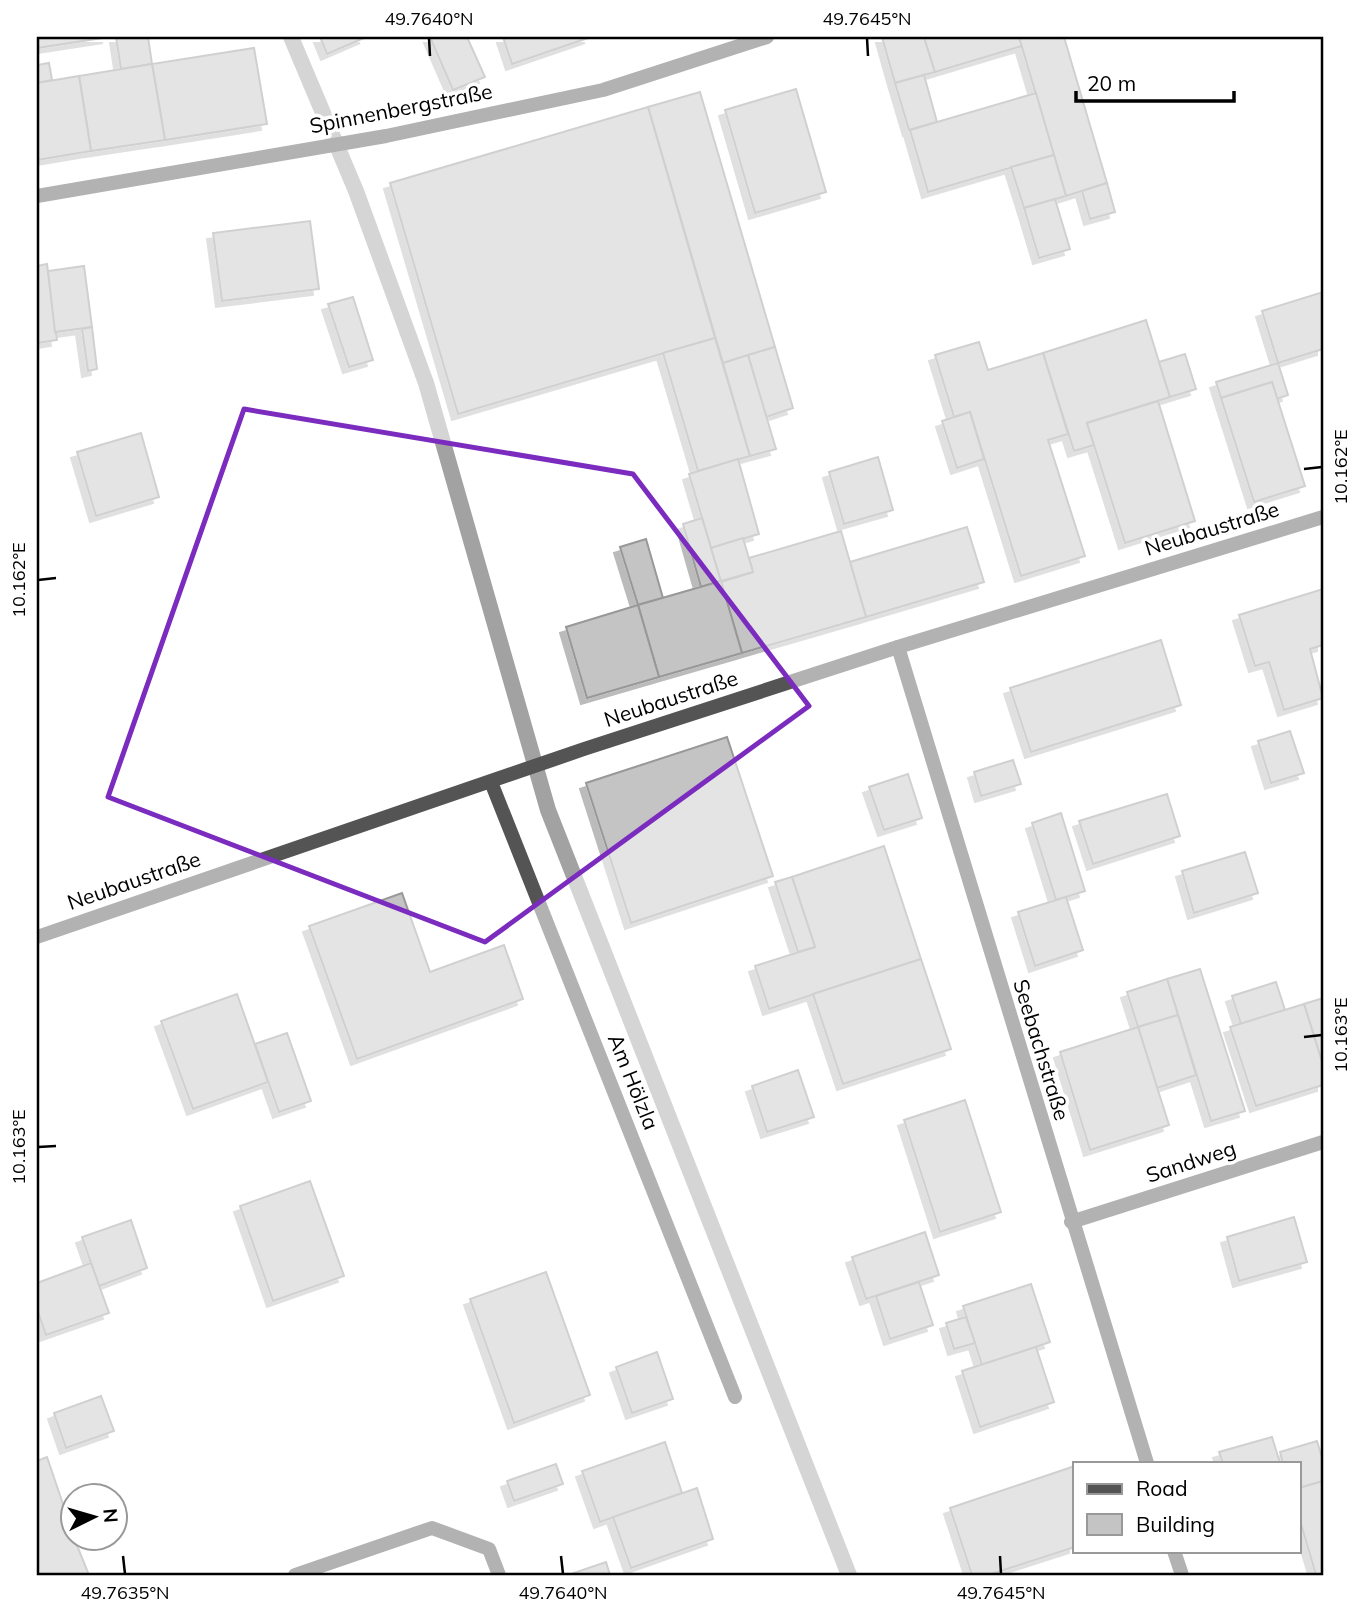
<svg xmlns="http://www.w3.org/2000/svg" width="1360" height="1612" font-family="Mulish,sans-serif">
	<defs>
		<filter id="shadow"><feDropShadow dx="-6" dy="6" stdDeviation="0" flood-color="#0004"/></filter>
	</defs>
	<rect width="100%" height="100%" fill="#fff"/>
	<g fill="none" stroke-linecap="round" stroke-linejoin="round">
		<!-- stream -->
		<polyline stroke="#a2a2a2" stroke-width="16" points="291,37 356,191 426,383 548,810 849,1575"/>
	</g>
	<!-- building -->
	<g fill="#c4c4c4" stroke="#989898" stroke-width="2" filter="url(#shadow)">
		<polygon points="37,37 109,37 37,48"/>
		<polygon points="116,37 148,37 152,64 121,69"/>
		<polygon points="320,37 366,37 327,54"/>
		<polygon points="430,37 467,37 485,77 453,90"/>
		<polygon points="503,37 591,37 512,64"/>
		<polygon points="882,37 924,37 935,72 895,83"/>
		<polygon points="924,37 1019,37 1022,46 935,72"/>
		<polygon points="1019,37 1064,37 1107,183 1066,196"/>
		<polygon points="254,48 267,124 165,140 152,64"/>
		<polygon points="49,63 52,80 37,83 37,65"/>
		<polygon points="152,64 165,140 91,151 79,76"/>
		<polygon points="924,75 937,122 909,130 895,83"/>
		<polygon points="79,76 91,151 37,160 37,83"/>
		<polygon points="796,89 826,192 755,213 725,110"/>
		<polygon points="700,92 775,347 723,363 648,107"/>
		<polygon points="1036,93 1054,155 928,192 910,130"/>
		<polygon points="648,107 715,338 458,414 390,183"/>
		<polygon points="1054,155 1066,196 1024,208 1011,167"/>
		<polygon points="1107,183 1115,212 1090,219 1082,191"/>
		<polygon points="1055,199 1070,249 1039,258 1024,208"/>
		<polygon points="310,221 319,289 222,301 213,233"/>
		<polygon points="47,264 57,340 37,343 37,266"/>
		<polygon points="84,266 92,327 55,332 48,271"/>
		<polygon points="1323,292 1323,349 1278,363 1262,311"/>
		<polygon points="353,297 373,360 349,367 328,304"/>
		<polygon points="1146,320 1170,397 1087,423 1094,445 1074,451 1043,353"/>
		<polygon points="92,327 97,369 88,371 82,329"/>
		<polygon points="715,338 750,456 698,471 663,353"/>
		<polygon points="979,342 988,370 1043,353 1068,434 1048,440 1085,556 1021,576 970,412 954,417 935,355"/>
		<polygon points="775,347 793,408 766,417 748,355"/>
		<polygon points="1185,354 1196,389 1170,397 1159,362"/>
		<polygon points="748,355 776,449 750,456 723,363"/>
		<polygon points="1278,363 1288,395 1277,399 1272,382 1221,398 1216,382"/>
		<polygon points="1272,382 1305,486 1254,502 1221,398"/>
		<polygon points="1158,401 1195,521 1125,543 1087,423"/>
		<polygon points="970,412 984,459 957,468 942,421"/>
		<polygon points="141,433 159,497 96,516 77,452"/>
		<polygon points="878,457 893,510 844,524 829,472"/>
		<polygon points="738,459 759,534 711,548 689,474"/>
		<polygon points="702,518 721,581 701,587 683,524"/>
		<polygon points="967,527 984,582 866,617 850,562"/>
		<polygon points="841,531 866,617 742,653 721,582 753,572 749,558"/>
		<polygon points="743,538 753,572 721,581 711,548"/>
		<polygon points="646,539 663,598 638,605 620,547"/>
		<polygon points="721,581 742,653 659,677 638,605"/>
		<polygon points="1323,589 1323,645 1310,649 1323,698 1284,710 1269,662 1255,666 1239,615"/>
		<polygon points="638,605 659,677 587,698 566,627"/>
		<polygon points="1161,640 1181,705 1031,752 1010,688"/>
		<polygon points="1290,731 1304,773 1271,783 1258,741"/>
		<polygon points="727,737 773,876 631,923 586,783"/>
		<polygon points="1013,760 1021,784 981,796 974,772"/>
		<polygon points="908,774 922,818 884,830 869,787"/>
		<polygon points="1167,794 1180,836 1093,864 1079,821"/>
		<polygon points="1061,813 1085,891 1056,900 1032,823"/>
		<polygon points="884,846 921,959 769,1009 755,966 815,947 792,877"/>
		<polygon points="1245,852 1258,893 1194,913 1182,871"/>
		<polygon points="792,877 815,947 798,952 775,882"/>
		<polygon points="402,893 430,972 504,945 523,999 357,1059 309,926"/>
		<polygon points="1066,897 1083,950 1035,966 1018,912"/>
		<polygon points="921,959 951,1049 843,1084 813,994"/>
		<polygon points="1200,969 1245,1111 1211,1121 1167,979"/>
		<polygon points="1167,979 1178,1015 1138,1027 1127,992"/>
		<polygon points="1276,982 1285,1010 1241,1024 1232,996"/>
		<polygon points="237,994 268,1082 193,1109 161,1021"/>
		<polygon points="1323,998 1323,1065 1304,1004"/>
		<polygon points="1304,1004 1323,1065 1323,1085 1256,1106 1230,1027"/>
		<polygon points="1178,1015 1196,1075 1157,1088 1138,1027"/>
		<polygon points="1138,1027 1169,1125 1090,1150 1060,1052"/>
		<polygon points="287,1033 311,1101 279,1112 255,1044"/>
		<polygon points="798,1070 814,1117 767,1132 752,1086"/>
		<polygon points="965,1100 1001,1212 940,1232 904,1120"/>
		<polygon points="310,1181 344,1276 273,1301 240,1206"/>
		<polygon points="1294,1217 1307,1262 1239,1281 1227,1237"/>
		<polygon points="131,1220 147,1268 99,1286 82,1237"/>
		<polygon points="925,1232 939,1275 866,1299 852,1257"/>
		<polygon points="91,1263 109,1313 46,1335 37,1309 37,1283"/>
		<polygon points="546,1272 590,1395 514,1423 470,1299"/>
		<polygon points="919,1282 933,1325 890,1339 876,1296"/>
		<polygon points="1031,1284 1050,1342 982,1365 963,1306"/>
		<polygon points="966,1317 975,1343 954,1349 946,1323"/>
		<polygon points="1036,1347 1054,1402 980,1427 962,1371"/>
		<polygon points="657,1352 673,1399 632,1413 616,1367"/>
		<polygon points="101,1396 114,1431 66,1448 54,1413"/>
		<polygon points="1272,1437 1280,1463 1223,1463 1219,1452"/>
		<polygon points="1317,1441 1323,1461 1323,1481 1299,1488 1299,1463 1283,1463 1280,1452"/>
		<polygon points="665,1442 682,1493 600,1522 582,1471"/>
		<polygon points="47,1457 63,1504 74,1501 74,1538 89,1575 37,1575 37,1461"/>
		<polygon points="556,1464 563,1484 514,1501 507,1481"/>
		<polygon points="1075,1466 1075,1547 988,1575 972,1575 950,1508"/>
		<polygon points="1323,1481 1323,1575 1316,1575 1299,1517 1299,1488"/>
		<polygon points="697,1488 713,1539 631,1568 613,1517"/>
		<polygon points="606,1562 610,1575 568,1575"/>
	</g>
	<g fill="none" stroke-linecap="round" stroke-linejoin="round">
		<!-- lane -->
		<polyline stroke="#545454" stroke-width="14" points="491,782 735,1397"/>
		<!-- street -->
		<g stroke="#545454" stroke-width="14">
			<polyline points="37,196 386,136 603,90 767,37"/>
			<polyline points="898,647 1147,1463"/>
			<polyline points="37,937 584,749 898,647 1323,517"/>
			<polyline points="1071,1222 1323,1142"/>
			<polyline points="1174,1551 1182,1575"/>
			<polyline points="295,1575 432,1528 489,1549 499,1575"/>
		</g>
	</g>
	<!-- marked area -->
	<path d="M0 0H1360V1612H0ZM244,409L633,474L809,706L485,942L108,797Z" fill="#fff" fill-opacity=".55" fill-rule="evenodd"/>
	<path fill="none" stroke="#7b2cbf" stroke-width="5" stroke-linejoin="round" d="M244,409L633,474L809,706L485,942L108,797Z"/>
	<!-- ticks -->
	<path fill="none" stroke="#000" stroke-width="2.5" d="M429,38L430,56M867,38L868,56M1304,469L1322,467M38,580L56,578M1304,1037L1322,1035M38,1147L56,1146M123,1556L125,1574M561,1556L563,1574M1000,1556L1001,1574"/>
	<g text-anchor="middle" stroke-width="7" stroke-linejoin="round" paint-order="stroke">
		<!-- street labels -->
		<g font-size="21" fill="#000" stroke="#fff">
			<text transform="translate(401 109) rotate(-11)" y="7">Spinnenbergstraße</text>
			<text transform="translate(1212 529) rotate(-17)" y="7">Neubaustraße</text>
			<text transform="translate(671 699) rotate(-18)" y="7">Neubaustraße</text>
			<text transform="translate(134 881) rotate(-19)" y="7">Neubaustraße</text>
			<text transform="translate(1041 1050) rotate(73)" y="7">Seebachstraße</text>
			<text transform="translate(633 1082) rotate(68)" y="7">Am Hölzla</text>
			<text transform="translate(1191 1162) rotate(-18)" y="7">Sandweg</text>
		</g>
	</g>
	<!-- border -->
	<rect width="1360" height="1612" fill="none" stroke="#ffffff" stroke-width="77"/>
	<!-- legend -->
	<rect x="1073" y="1462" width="228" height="91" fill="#ffffff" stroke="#999999" stroke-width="2"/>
	<rect x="1087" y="1484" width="35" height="10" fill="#545454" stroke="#999999" stroke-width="2"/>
	<text x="1136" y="1496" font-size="21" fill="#000000">Road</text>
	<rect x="1087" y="1514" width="35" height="21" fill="#c4c4c4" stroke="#999999" stroke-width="2"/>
	<text x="1136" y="1532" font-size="21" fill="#000000">Building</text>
	<!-- north arrow -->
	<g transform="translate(94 1517) rotate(85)"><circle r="33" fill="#ffffff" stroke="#999999" stroke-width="2"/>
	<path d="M0-5L12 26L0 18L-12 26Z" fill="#000000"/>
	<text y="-10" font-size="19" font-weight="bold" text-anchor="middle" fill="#000000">N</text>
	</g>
	<!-- scale -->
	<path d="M1076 91v10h158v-10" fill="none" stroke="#000000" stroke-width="3.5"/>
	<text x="1087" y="91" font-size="21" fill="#000000" stroke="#ffffff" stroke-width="5" paint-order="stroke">20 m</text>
	<rect x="38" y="38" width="1284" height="1536" fill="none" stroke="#000" stroke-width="2.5"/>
	<g font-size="18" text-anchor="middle" fill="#000">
		<text x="429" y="25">49.7640°N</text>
		<text x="867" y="25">49.7645°N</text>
		<text transform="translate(1341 467) rotate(-90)" y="6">10.162°E</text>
		<text transform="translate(19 580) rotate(-90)" y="6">10.162°E</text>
		<text transform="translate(1341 1035) rotate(-90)" y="6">10.163°E</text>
		<text transform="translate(19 1147) rotate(-90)" y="6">10.163°E</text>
		<text x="125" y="1599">49.7635°N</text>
		<text x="563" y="1599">49.7640°N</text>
		<text x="1001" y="1599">49.7645°N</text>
	</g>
</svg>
